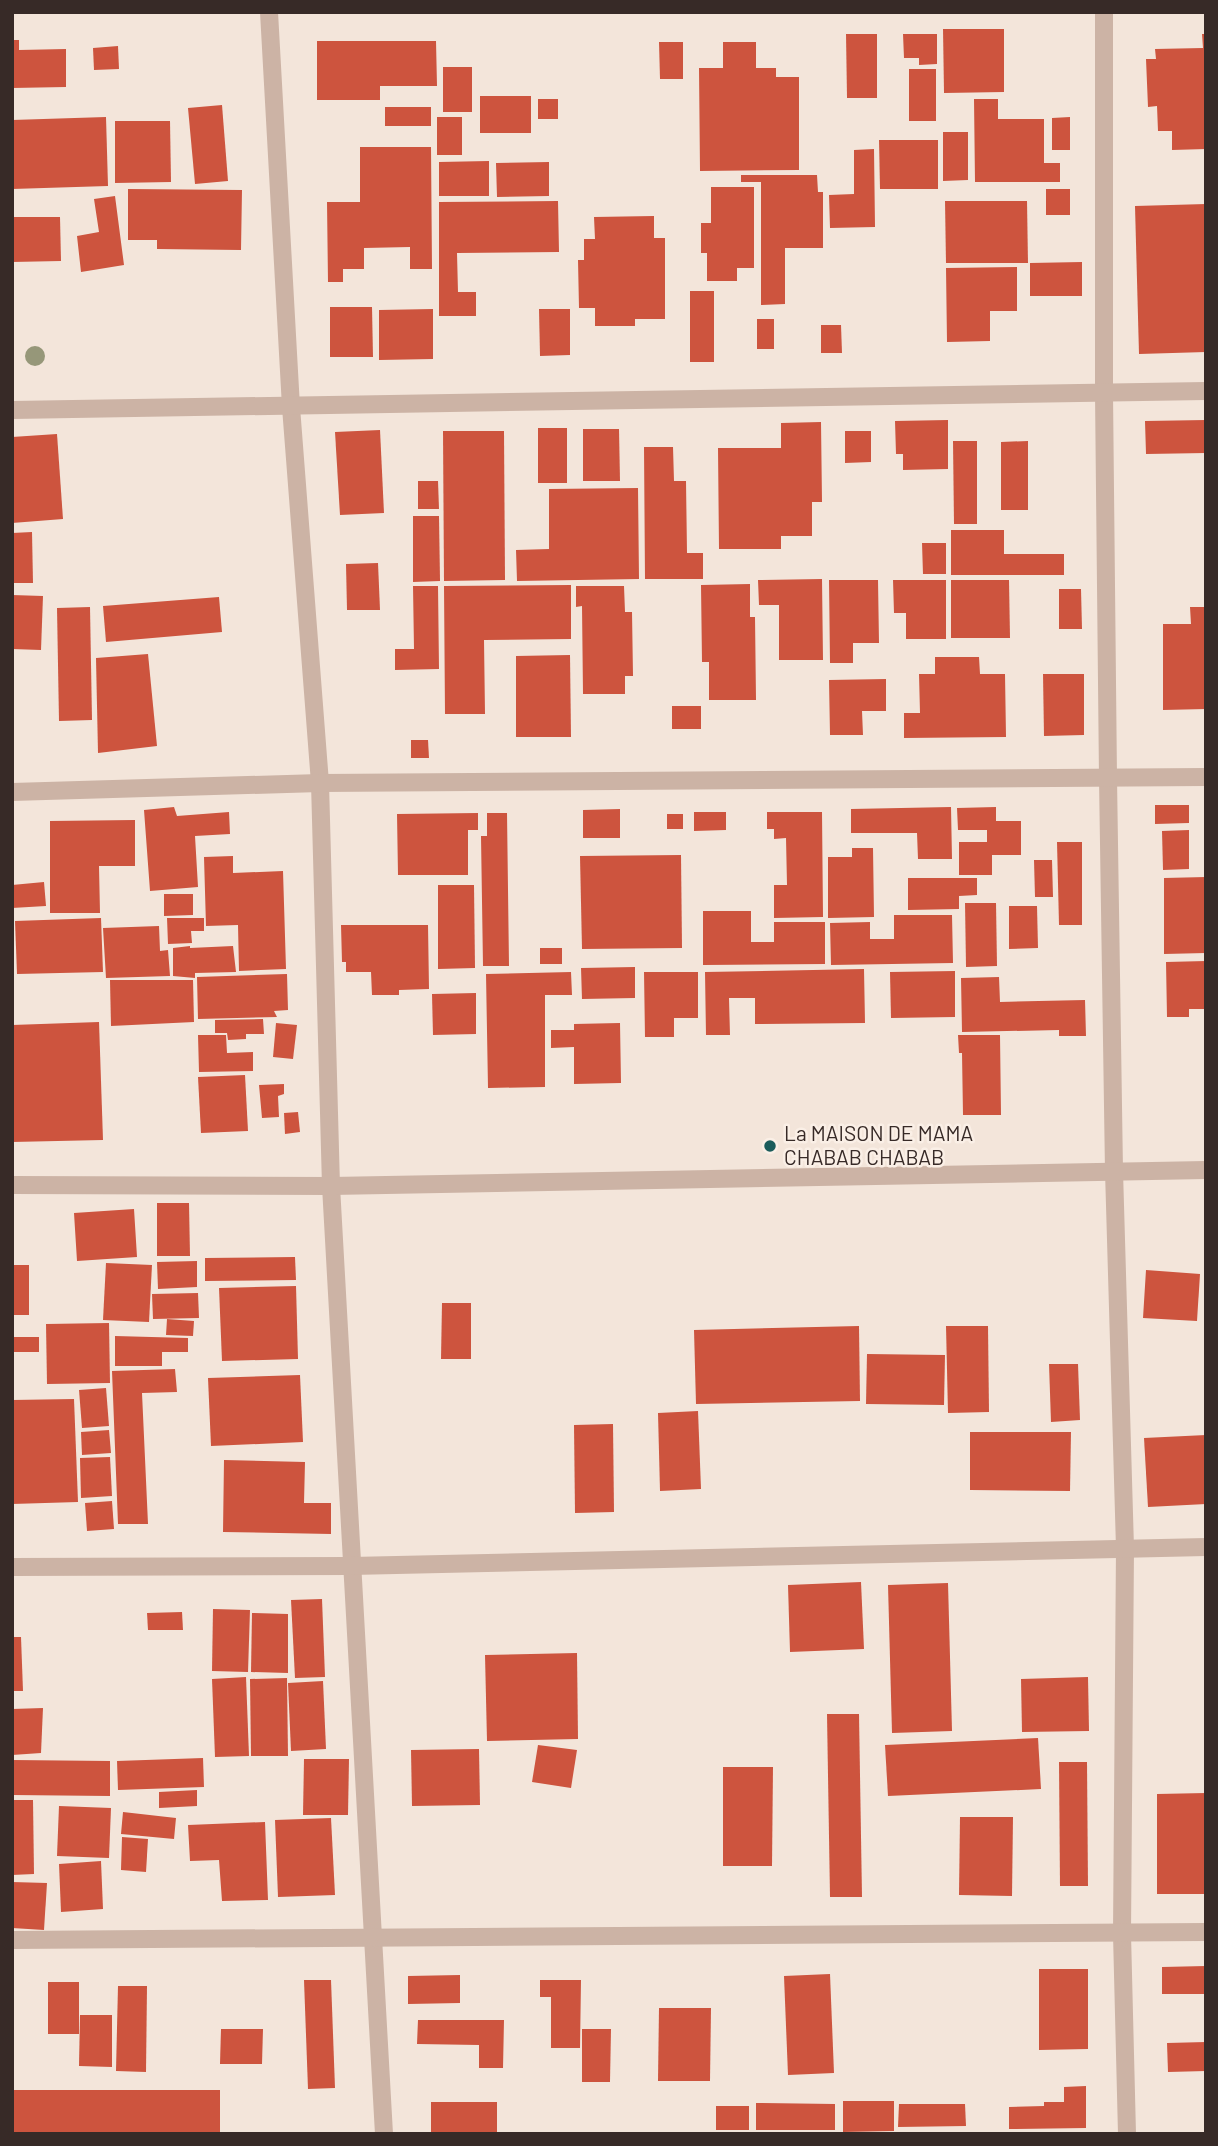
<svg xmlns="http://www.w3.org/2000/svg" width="1218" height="2146" font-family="Barlow,sans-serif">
	<rect width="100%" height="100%" fill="#f3e5da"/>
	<!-- building -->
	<g fill="#cd543e">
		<polygon points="943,29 1004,29 1004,92 944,93"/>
		<polygon points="846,34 877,34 877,98 847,98"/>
		<polygon points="903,34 937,34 937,64 919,65 919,58 904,58"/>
		<polygon points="1202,34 1206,34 1206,149 1172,150 1172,131 1158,131 1157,106 1148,107 1146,59 1156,59 1155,49 1203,48"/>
		<polygon points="12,40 19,40 19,50 66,49 66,87 12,88"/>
		<polygon points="317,41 436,41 437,86 380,86 380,100 317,100"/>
		<polygon points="659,42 683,42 683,79 660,79"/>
		<polygon points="723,42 756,42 756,68 776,68 776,77 799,77 799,170 700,171 699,68 723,68"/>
		<polygon points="118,46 119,69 94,70 93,48"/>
		<rect x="443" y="67" width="29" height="45"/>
		<rect x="909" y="69" width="27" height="52"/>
		<rect x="480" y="96" width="51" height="37"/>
		<rect x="538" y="99" width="20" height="20"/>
		<polygon points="974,99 998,99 998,119 1044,119 1044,163 1060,163 1060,182 975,182"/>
		<polygon points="222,105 228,181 195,184 188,108"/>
		<rect x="385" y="107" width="46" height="19"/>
		<polygon points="106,117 108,186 12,189 12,120"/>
		<rect x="437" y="117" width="25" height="38"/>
		<polygon points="1070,117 1070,150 1052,150 1052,118"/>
		<polygon points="115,121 170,121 171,182 115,183"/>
		<polygon points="943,132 968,132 968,180 943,181"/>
		<polygon points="879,140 938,140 938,189 880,189"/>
		<polygon points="360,147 431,147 432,269 410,269 410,247 364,248 364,269 343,269 343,282 328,282 327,202 360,202"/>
		<polygon points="874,149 875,227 830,228 829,195 854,194 854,150"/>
		<polygon points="489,161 489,196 439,196 439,162"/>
		<polygon points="549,162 549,196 497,197 496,163"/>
		<polygon points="741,175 817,175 818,192 823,192 823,248 785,248 785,304 761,305 761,182 741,182"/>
		<polygon points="711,187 754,187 754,268 737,268 737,281 707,281 707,253 701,253 701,223 711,223"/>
		<polygon points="128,189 242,190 241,250 157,249 157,240 128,240"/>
		<rect x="1046" y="189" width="24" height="26"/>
		<polygon points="115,196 124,265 81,272 77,236 99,232 94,199"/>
		<polygon points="558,201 559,252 457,253 458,292 476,292 476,316 439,316 439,202"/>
		<polygon points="945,201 1027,201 1028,263 946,263"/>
		<polygon points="1206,204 1206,352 1139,354 1135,206"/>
		<polygon points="654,216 654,238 665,238 665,319 635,319 635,326 595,326 595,308 579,308 578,260 584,260 584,239 595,239 594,217"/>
		<polygon points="14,217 60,217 61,261 12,262"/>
		<polygon points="1082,262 1082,296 1030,296 1030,263"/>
		<polygon points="1017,267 1017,311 990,311 990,341 947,342 946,268"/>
		<rect x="690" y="291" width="24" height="71"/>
		<polygon points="330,307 372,307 373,357 330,357"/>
		<polygon points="433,309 433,359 379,360 379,310"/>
		<polygon points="539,309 570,309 570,355 540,356"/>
		<rect x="757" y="319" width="17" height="30"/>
		<polygon points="821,325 841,325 842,353 821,353"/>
		<polygon points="948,420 948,469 903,470 903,454 896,454 895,421"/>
		<polygon points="1206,420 1206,453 1146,454 1145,421"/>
		<polygon points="821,422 822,502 812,502 812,536 781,536 781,549 719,549 718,448 781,448 781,423"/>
		<rect x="538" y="428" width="29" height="55"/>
		<polygon points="583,429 619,429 620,481 583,481"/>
		<polygon points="380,430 384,513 340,515 335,432"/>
		<polygon points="443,431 504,431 505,580 444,581"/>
		<polygon points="845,431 871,431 871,462 845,463"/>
		<polygon points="57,434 63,519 12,523 12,437"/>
		<polygon points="953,441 977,441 977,524 954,524"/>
		<polygon points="1028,441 1028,510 1001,510 1001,442"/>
		<polygon points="644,447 673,447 674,481 686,481 687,553 703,553 703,579 645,579"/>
		<polygon points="418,481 438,481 439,509 418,509"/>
		<polygon points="638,488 639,579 517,581 516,550 549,549 549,489"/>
		<polygon points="413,516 439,516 440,581 413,582"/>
		<polygon points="951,530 1004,530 1004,554 1064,554 1064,575 951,575"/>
		<polygon points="32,532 33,583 12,583 12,533"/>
		<polygon points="922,543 946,543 946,574 923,574"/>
		<polygon points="378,563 380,610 347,610 346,564"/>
		<polygon points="822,579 823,660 779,660 779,605 759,605 758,580"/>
		<polygon points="829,580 878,580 879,643 853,643 853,663 830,663"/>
		<polygon points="893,580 946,580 946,639 906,639 906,613 894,613"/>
		<polygon points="951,580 1009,580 1010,638 951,638"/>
		<polygon points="750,584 750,617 755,617 756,700 709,700 709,662 702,662 701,585"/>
		<polygon points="571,585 571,639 484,640 485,714 445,714 444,586"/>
		<polygon points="413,586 438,586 439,669 395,670 395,649 414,649"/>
		<polygon points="576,586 624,586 625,612 632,612 633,676 625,676 625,694 583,694 582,606 576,607"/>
		<polygon points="1059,589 1081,589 1082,629 1059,629"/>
		<polygon points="12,595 43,596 41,650 12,649"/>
		<polygon points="219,597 222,632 106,642 103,606"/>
		<polygon points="90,607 92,720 59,721 57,608"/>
		<polygon points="1190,607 1206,607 1206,709 1163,710 1163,624 1191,624"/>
		<polygon points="148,654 157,746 98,753 96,658"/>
		<polygon points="570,655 571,737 516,737 516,656"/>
		<polygon points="935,657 979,657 980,674 1005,674 1006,737 904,738 904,713 920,713 919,674 935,674"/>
		<polygon points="1043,674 1084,674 1084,735 1044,736"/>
		<polygon points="886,679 886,711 862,711 863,735 830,735 829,680"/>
		<rect x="672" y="706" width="29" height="23"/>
		<polygon points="411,740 428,740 429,758 411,758"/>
		<polygon points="1155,805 1189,805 1189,823 1155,824"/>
		<polygon points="174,807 177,816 229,812 230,834 195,836 198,887 150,891 144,810"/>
		<polygon points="951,807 952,859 918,859 917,833 851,833 851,809"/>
		<polygon points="996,807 996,821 1021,821 1021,855 992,855 992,875 959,875 959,842 987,842 987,830 958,830 957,808"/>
		<polygon points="620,809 620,838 583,838 583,810"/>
		<polygon points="694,812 726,812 726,830 694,831"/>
		<polygon points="767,812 822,812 823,917 774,918 774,885 787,885 786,838 774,839 774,829 767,829"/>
		<polygon points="478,813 478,830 468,830 468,875 398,875 397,814"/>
		<polygon points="487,813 507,813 509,966 483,966 481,836 487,836"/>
		<rect x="667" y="814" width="16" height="15"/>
		<polygon points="135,820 135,866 99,866 100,913 50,913 50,821"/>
		<polygon points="1189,830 1189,869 1163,870 1162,831"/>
		<polygon points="1057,842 1082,842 1082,925 1059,925"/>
		<polygon points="852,848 873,848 874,917 828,918 828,857 852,857"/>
		<polygon points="681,855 682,948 582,949 580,856"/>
		<polygon points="233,856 233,873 283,871 286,969 239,971 238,925 206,926 204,857"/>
		<polygon points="1034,860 1052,860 1053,897 1035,897"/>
		<polygon points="1206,877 1206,953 1164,954 1164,878"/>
		<polygon points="908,878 977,878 977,895 959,896 959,909 908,910"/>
		<polygon points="44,882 46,906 12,908 12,885"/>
		<polygon points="438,885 474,885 475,968 438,969"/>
		<polygon points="164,894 193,894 193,915 164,916"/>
		<polygon points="965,903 996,903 997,966 966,967"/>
		<polygon points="1009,906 1037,906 1038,948 1009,949"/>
		<polygon points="703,911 751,911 751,942 774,942 774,922 825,922 825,964 703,965"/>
		<polygon points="894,915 952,915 953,963 831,965 830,923 870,922 870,939 894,939"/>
		<polygon points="101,918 103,972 17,974 15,921"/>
		<polygon points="167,918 204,918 204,931 191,931 192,943 168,944"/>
		<polygon points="341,925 428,925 429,989 399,990 399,995 372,995 371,972 346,972 346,962 342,962"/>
		<polygon points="159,926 160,951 168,950 170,976 106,978 103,928"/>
		<polygon points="190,946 190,948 233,946 236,972 195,973 195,978 173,976 173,948"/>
		<rect x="540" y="948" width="22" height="16"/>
		<polygon points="1206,961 1206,1009 1189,1009 1189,1017 1167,1017 1166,962"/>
		<polygon points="635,967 635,998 582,999 581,968"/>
		<polygon points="864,969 865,1023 755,1024 755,998 729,998 730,1035 706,1035 705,972"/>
		<polygon points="955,971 955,1017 891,1018 890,972"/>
		<polygon points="571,972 572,995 545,995 545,1087 488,1088 486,974"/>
		<polygon points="644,972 698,972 698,1018 674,1018 674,1037 645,1037"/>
		<polygon points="287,974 288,1010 274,1011 277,1017 198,1019 197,977"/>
		<polygon points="999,977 1000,1002 1085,1000 1086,1036 1059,1036 1059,1030 962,1032 961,978"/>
		<polygon points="110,980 193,980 194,1022 111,1026"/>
		<polygon points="476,993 476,1034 433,1035 432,994"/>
		<polygon points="263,1019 264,1034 246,1034 246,1039 228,1040 227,1033 215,1033 215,1020"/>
		<polygon points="99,1022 103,1140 12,1142 12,1025"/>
		<polygon points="276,1023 297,1025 293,1059 273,1057"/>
		<polygon points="620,1023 621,1083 574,1084 574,1047 551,1048 551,1030 574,1030 574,1024"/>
		<polygon points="198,1035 226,1035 227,1053 253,1052 253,1071 199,1072"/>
		<polygon points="958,1035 1000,1035 1001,1115 963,1115 962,1053 959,1053"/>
		<polygon points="245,1075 248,1131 201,1133 198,1077"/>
		<polygon points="284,1084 284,1094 278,1096 279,1117 262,1118 259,1085"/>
		<polygon points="298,1112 300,1132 285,1134 284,1113"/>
		<polygon points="157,1203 189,1203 190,1256 157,1256"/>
		<polygon points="134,1209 137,1257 77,1261 74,1213"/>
		<polygon points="295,1257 296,1280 205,1281 205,1258"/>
		<polygon points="197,1261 197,1287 158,1289 157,1262"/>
		<polygon points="106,1263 152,1265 149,1322 103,1320"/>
		<rect x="12" y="1265" width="17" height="50"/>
		<polygon points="1146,1270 1200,1274 1197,1321 1143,1318"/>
		<polygon points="296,1286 298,1359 222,1361 219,1288"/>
		<polygon points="198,1293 199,1318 153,1319 152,1294"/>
		<polygon points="442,1303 471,1303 471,1359 441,1359"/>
		<polygon points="167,1319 194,1321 193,1336 166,1335"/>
		<polygon points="109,1323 110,1383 47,1384 46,1324"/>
		<polygon points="859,1326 860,1401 696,1404 694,1330"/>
		<polygon points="946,1326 988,1326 989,1412 948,1413"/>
		<polygon points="115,1336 188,1338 188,1352 162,1352 162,1366 115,1366"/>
		<rect x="12" y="1337" width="27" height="15"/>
		<polygon points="867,1354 945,1355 944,1405 866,1404"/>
		<polygon points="1049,1364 1078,1364 1080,1420 1051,1422"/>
		<polygon points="175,1369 177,1392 142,1393 148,1524 118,1524 112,1371"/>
		<polygon points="300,1375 303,1442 211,1446 208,1378"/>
		<polygon points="106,1388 109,1426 82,1428 79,1390"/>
		<polygon points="74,1399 78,1502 12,1504 12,1400"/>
		<polygon points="698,1411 701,1489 660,1491 658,1413"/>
		<polygon points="613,1424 614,1512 575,1513 574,1425"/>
		<polygon points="109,1430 111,1453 82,1455 81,1432"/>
		<polygon points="970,1432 1071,1432 1070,1491 970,1490"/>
		<polygon points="1206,1435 1206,1504 1148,1507 1144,1438"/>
		<polygon points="110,1457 112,1496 81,1498 80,1458"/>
		<polygon points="224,1460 305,1462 304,1503 331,1503 331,1534 223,1532"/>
		<polygon points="112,1501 114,1529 87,1531 85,1503"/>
		<polygon points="861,1582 864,1649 790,1652 788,1585"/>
		<polygon points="948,1583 952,1731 892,1733 888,1585"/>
		<polygon points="322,1599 325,1677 295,1678 291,1600"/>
		<polygon points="213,1609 250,1610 248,1672 212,1671"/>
		<polygon points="182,1612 183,1630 148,1630 147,1613"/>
		<polygon points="252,1613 288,1614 288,1673 251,1672"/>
		<polygon points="12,1637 21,1637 23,1691 12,1691"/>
		<polygon points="577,1653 578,1739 487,1741 485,1655"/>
		<polygon points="246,1677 249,1756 215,1757 212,1679"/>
		<polygon points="1088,1677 1089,1731 1022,1732 1021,1679"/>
		<polygon points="287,1678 288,1756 251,1756 250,1679"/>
		<polygon points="323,1681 326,1749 291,1751 288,1683"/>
		<polygon points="43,1708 41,1753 12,1755 12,1709"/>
		<polygon points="827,1714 859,1714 862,1897 830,1897"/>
		<polygon points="1038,1738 1041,1789 888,1796 885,1745"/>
		<polygon points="538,1745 577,1750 571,1788 532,1782"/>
		<polygon points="479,1749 480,1805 412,1806 411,1750"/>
		<polygon points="203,1758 204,1787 118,1790 117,1761"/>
		<polygon points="304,1759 349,1759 348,1815 303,1815"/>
		<polygon points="12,1760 110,1761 110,1796 12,1795"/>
		<polygon points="1059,1762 1087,1762 1088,1886 1060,1886"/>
		<polygon points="723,1767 773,1767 772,1866 723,1866"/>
		<polygon points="197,1790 197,1806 159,1808 159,1792"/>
		<polygon points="1206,1793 1206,1894 1157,1894 1157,1794"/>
		<polygon points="12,1800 33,1800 34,1874 12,1875"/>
		<polygon points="59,1806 111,1808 109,1858 57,1856"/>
		<polygon points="123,1812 176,1818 174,1839 121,1834"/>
		<polygon points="960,1817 1013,1817 1012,1896 959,1895"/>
		<polygon points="331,1818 335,1895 278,1897 275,1820"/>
		<polygon points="265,1822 268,1900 222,1901 219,1860 190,1861 188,1825"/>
		<polygon points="122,1837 148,1839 146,1872 121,1870"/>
		<polygon points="101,1861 103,1909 61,1912 59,1864"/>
		<polygon points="12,1882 47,1883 44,1930 12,1928"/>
		<polygon points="1206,1966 1206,1994 1162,1994 1162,1967"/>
		<polygon points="1039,1969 1088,1969 1088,2049 1039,2050"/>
		<polygon points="830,1974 834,2073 788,2075 784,1976"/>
		<polygon points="460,1975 460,2003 408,2004 408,1976"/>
		<polygon points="304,1980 331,1980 335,2088 308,2089"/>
		<polygon points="540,1980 581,1980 580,2048 551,2048 551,1997 540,1997"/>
		<rect x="48" y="1982" width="31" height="52"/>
		<polygon points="118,1986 147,1986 146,2072 116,2071"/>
		<polygon points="659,2008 711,2008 710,2081 658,2081"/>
		<polygon points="80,2015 112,2015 112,2067 79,2066"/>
		<polygon points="418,2020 504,2020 503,2068 479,2068 479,2045 417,2044"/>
		<polygon points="221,2029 263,2029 262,2064 220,2064"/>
		<polygon points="582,2029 611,2029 610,2082 582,2082"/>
		<polygon points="1206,2042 1206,2071 1168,2072 1167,2043"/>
		<polygon points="1086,2086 1086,2128 1009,2129 1009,2107 1044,2106 1044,2102 1064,2102 1064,2087"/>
		<rect x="12" y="2090" width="208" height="44"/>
		<polygon points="843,2101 894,2101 894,2131 843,2132"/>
		<polygon points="431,2102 497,2102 497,2132 431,2133"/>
		<polygon points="756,2103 835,2104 835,2130 756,2130"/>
		<polygon points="899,2104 965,2104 966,2126 898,2127"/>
		<rect x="716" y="2106" width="33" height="24"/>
	</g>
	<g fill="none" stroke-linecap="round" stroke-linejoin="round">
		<!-- minor -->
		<g stroke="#ccb3a5" stroke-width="18">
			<polyline points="269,12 291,407 320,783 331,1186 384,2134"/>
			<polyline points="1104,12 1104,393 1108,778 1114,1171 1125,1548 1122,1934 1127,2134"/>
			<polyline points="12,410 1206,391"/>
			<polyline points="12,792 320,783 1206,777"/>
			<polyline points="12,1185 331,1186 1206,1170"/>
			<polyline points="12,1567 351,1566 1206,1547"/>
			<polyline points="12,1940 1206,1932"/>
		</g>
	</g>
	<!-- trees -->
	<circle fill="#969779" cx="35" cy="356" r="10"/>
	<!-- markers -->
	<circle fill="#1a5b5a" stroke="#faefe6" stroke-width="2.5" cx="770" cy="1146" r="7"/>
	<g text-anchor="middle" stroke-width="5" stroke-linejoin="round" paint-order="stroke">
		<!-- poi labels -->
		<g font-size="21" fill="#372a27" stroke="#faefe6" text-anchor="start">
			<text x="784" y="1141">La MAISON DE MAMA<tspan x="784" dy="24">CHABAB CHABAB</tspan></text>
		</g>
	</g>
	<!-- border -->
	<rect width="1218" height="2146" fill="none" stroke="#372a27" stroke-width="28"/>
</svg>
